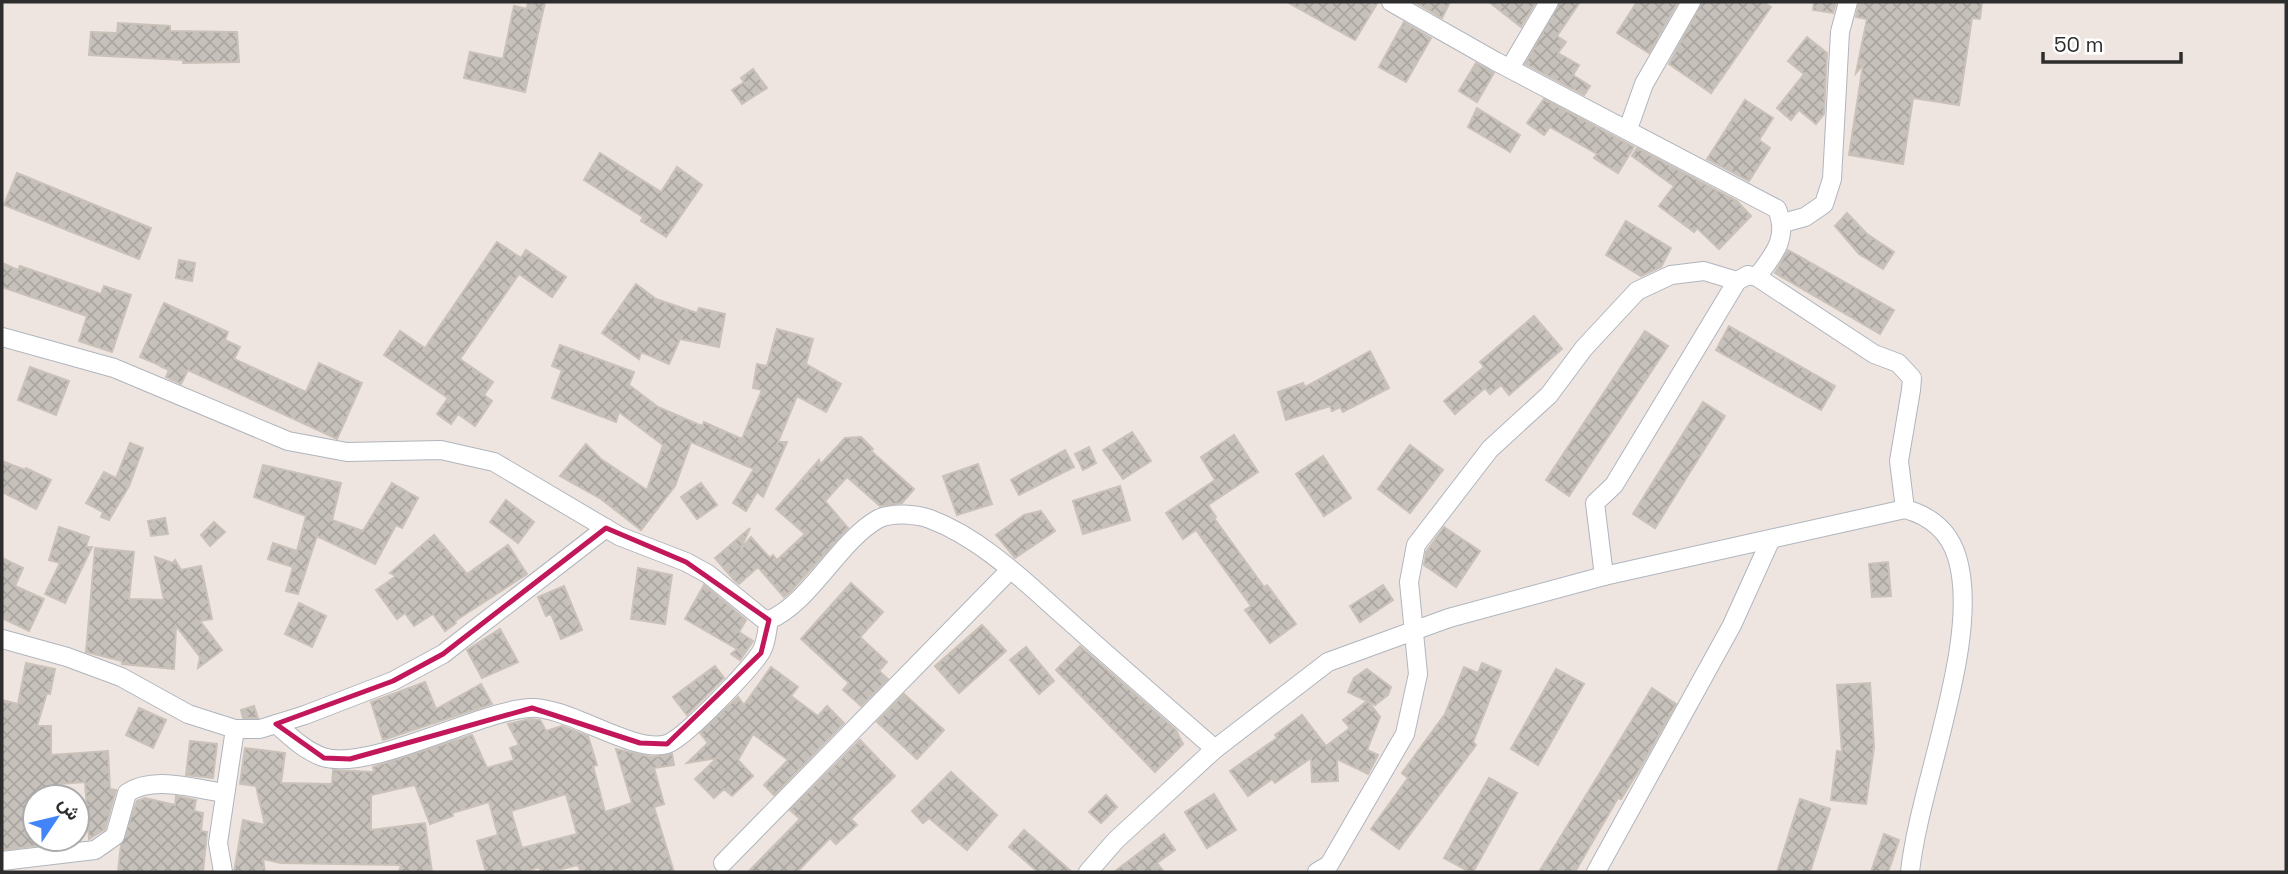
<svg xmlns="http://www.w3.org/2000/svg" width="2288" height="874" font-family="'Space Grotesk',Vazirmatn,sans-serif">
	<defs>
		<pattern id="building-cross-hatch" width="8" height="8" patternUnits="userSpaceOnUse" patternTransform="scale(1.75)"><rect width="8" height="8" fill="#c7c1bb"/><path d="M0 0l8 8M0 8l8-8" fill="none" stroke="#aba6a1"/></pattern>
	</defs>
	<rect width="100%" height="100%" fill="#eee5e0"/>
	<!-- building -->
	<g fill="url(#building-cross-hatch)" stroke="#cac1b9" stroke-width="2" fill-rule="evenodd">
		<polygon points="528,2 545,2 525,92 464,78 470,52 503,59 514,6 527,9"/>
		<polygon points="1287,2 1378,2 1355,40"/>
		<polygon points="1415,2 1450,2 1442,18"/>
		<polygon points="1489,2 1536,2 1521,27"/>
		<polygon points="1560,2 1580,2 1557,36 1566,42 1558,53 1579,65 1573,75 1590,86 1584,95 1525,64"/>
		<polygon points="1637,2 1678,2 1649,53 1617,33"/>
		<polygon points="1702,2 1763,2 1771,7 1711,93 1669,64"/>
		<polygon points="1814,2 1836,2 1833,13 1813,10"/>
		<polygon points="1859,2 1982,2 1980,19 1972,18 1959,105 1913,98 1903,164 1849,155 1863,65 1856,73 1867,19 1856,17"/>
		<polygon points="1404,22 1431,38 1406,82 1379,67"/>
		<polygon points="118,23 170,26 170,31 237,32 239,62 183,63 183,60 89,55 91,32 117,33"/>
		<polygon points="1807,37 1827,53 1824,114 1816,124 1799,110 1791,120 1777,108 1804,74 1788,61"/>
		<polygon points="1476,63 1494,73 1477,102 1459,91"/>
		<polygon points="753,69 767,88 742,104 732,90 744,82 741,78"/>
		<polygon points="1544,99 1634,147 1618,173 1594,158 1597,154 1550,127 1544,135 1527,123"/>
		<polygon points="1745,100 1773,118 1759,140 1770,148 1749,181 1707,159"/>
		<polygon points="1477,108 1520,135 1510,152 1468,127"/>
		<polygon points="1637,148 1737,201 1751,216 1719,249 1697,228 1694,232 1659,206 1674,186 1632,156"/>
		<polygon points="600,153 661,192 677,167 702,185 666,237 641,221 643,217 584,180"/>
		<polygon points="17,173 151,228 139,259 4,205"/>
		<polygon points="1847,213 1867,234 1894,252 1883,269 1859,254 1835,226"/>
		<polygon points="1626,221 1671,248 1661,267 1641,276 1606,255"/>
		<polygon points="497,242 521,258 526,250 566,277 552,297 519,274 460,359 493,382 484,395 492,401 475,426 458,414 451,424 437,414 448,398 384,355 400,331 425,348"/>
		<polygon points="1788,250 1894,310 1880,334 1775,273"/>
		<polygon points="179,260 195,263 192,281 176,278"/>
		<polygon points="2,263 18,270 20,266 101,294 104,286 131,295 112,352 79,341 87,316 2,287"/>
		<polygon points="636,284 656,299 697,313 699,308 725,314 719,347 680,339 669,364 641,352 639,359 602,333"/>
		<polygon points="164,303 228,332 225,340 240,347 234,359 306,392 319,363 362,383 337,439 188,370 181,384 166,377 169,370 160,366 160,363 159,365 140,357"/>
		<polygon points="1534,316 1562,349 1509,395 1501,385 1490,394 1485,388 1455,414 1444,401 1484,367 1480,362"/>
		<polygon points="1729,326 1835,386 1821,410 1716,350"/>
		<polygon points="777,329 813,339 806,364 841,384 826,412 797,396 778,442 787,442 763,497 757,492 746,511 733,503 754,469 691,442 675,486 641,530 601,499 560,476 586,444 601,459 647,490 663,445 619,412 616,422 552,398 562,370 552,366 560,345 634,372 629,385 658,407 702,426 704,422 742,439 762,390 753,388 757,364 767,366"/>
		<polygon points="1645,331 1668,346 1569,496 1546,480"/>
		<polygon points="1370,351 1389,388 1343,412 1340,407 1332,411 1330,406 1286,420 1278,392 1303,383 1305,387"/>
		<polygon points="30,367 69,381 56,415 18,400"/>
		<polygon points="1703,402 1725,416 1655,528 1633,514"/>
		<polygon points="1132,432 1151,461 1123,479 1103,450"/>
		<polygon points="1234,435 1258,472 1208,505 1216,517 1214,518 1264,587 1267,585 1296,624 1270,643 1245,610 1251,606 1196,530 1183,539 1166,513 1215,480 1201,457"/>
		<polygon points="861,437 873,449 871,451 914,489 902,503 880,506 847,477 825,501 848,528 791,591 784,597 758,567 739,584 735,581 715,558 750,528 740,550 751,537 770,558 773,555 777,560 805,534 776,509 819,460 820,465 845,438"/>
		<polygon points="130,443 143,448 129,486 109,520 101,517 103,512 86,503 104,472 116,478"/>
		<polygon points="1410,445 1443,470 1410,513 1378,489"/>
		<polygon points="1089,447 1096,463 1083,470 1075,454"/>
		<polygon points="1065,450 1074,467 1019,495 1011,480"/>
		<polygon points="1323,456 1351,498 1324,516 1296,474"/>
		<polygon points="2,461 25,470 26,468 51,480 36,509 2,492"/>
		<polygon points="978,464 992,504 957,515 943,476"/>
		<polygon points="263,465 341,483 332,520 363,531 392,483 418,498 402,528 396,525 375,564 317,536 298,594 286,591 293,567 268,559 273,543 297,551 306,516 254,497"/>
		<polygon points="701,483 717,505 697,519 681,497"/>
		<polygon points="1120,486 1130,520 1083,534 1073,501"/>
		<polygon points="506,500 534,522 518,543 490,522"/>
		<polygon points="1041,511 1055,531 1015,558 996,535 1024,515"/>
		<polygon points="165,518 168,534 151,536 148,521"/>
		<polygon points="214,522 225,532 210,546 201,535"/>
		<polygon points="59,527 89,537 86,547 92,547 65,603 45,594 60,563 49,560"/>
		<polygon points="1444,527 1480,551 1456,587 1424,565 1426,552"/>
		<polygon points="434,535 467,574 508,545 527,574 455,621 456,623 445,631 433,614 414,626 405,613 397,619 376,590 396,576 390,573"/>
		<polygon points="95,548 134,552 129,599 164,600 155,557 173,563 175,560 181,570 201,566 212,619 200,621 222,650 198,668 200,657 176,626 174,669 122,664 122,661 86,652"/>
		<polygon points="2,558 23,568 15,586 44,599 29,631 2,618"/>
		<polygon points="1888,562 1891,596 1872,597 1869,564"/>
		<polygon points="638,568 672,575 665,624 631,619"/>
		<polygon points="851,583 883,612 860,637 887,662 879,671 888,679 861,706 843,690 849,683 801,639"/>
		<polygon points="704,585 746,620 739,632 753,641 740,660 731,654 737,649 685,619"/>
		<polygon points="1383,585 1393,600 1360,622 1350,606"/>
		<polygon points="564,586 582,630 561,639 551,614 546,616 538,597"/>
		<polygon points="299,603 326,616 312,647 285,634"/>
		<polygon points="982,625 1006,651 959,693 935,666"/>
		<polygon points="500,629 518,662 482,678 467,650"/>
		<polygon points="1080,646 1176,730 1183,744 1155,772 1056,670"/>
		<polygon points="1026,647 1054,681 1039,694 1010,660"/>
		<polygon points="26,663 55,669 50,694 47,693 37,726 51,726 51,755 108,751 110,789 116,790 105,829 89,839 85,782 59,784 51,797 35,797 35,839 79,840 2,850 2,700 18,704"/>
		<polygon points="1482,663 1501,671 1473,742 1476,745 1399,849 1371,829 1408,778 1402,773 1445,714 1464,667 1478,673"/>
		<polygon points="715,666 724,678 687,715 673,697"/>
		<polygon points="771,667 798,687 791,696 818,716 827,706 844,723 774,795 764,785 788,760 753,734 738,760 753,776 732,796 724,789 714,798 695,779 717,758 687,763 708,743 700,733 738,697 744,705"/>
		<polygon points="1367,669 1391,687 1388,695 1375,705 1368,701 1380,717 1367,750 1378,755 1368,774 1337,759 1338,781 1312,782 1311,758 1275,783 1272,779 1248,796 1230,771 1277,738 1275,735 1302,715 1326,746 1350,728 1343,720 1367,701 1348,692 1354,678"/>
		<polygon points="1556,669 1584,684 1538,765 1511,749"/>
		<polygon points="425,682 436,709 481,684 492,704 383,740 371,702"/>
		<polygon points="1870,683 1874,747 1866,804 1831,800 1837,751 1842,752 1837,685"/>
		<polygon points="1652,688 1676,704 1639,770 1621,799 1618,798 1575,872 1539,872"/>
		<polygon points="904,694 944,730 917,759 877,722"/>
		<polygon points="254,706 258,718 243,718 241,710"/>
		<polygon points="139,708 166,720 153,748 126,735"/>
		<path d="M530,719L540,720L546,731L562,726L588,736L597,765L593,766L605,812L632,803L616,749L652,757L672,754L674,765L654,768L664,804L654,807L674,872H581L578,865L549,872H541L539,867L525,872H486L477,841L498,835L489,802L452,813L453,816L430,824L415,785L371,795V830L425,823L432,872H399L401,865L281,863L263,859L265,872H234L243,820L265,825L256,786L240,784L245,748L285,753L281,783L332,784L333,770L374,772L373,767L472,735L487,768L514,760L510,748L519,745L508,724ZM566,794L577,834L522,848L511,811Z"/>
		<polygon points="860,740 895,776 851,819 857,825 836,844 830,838 797,872 748,872 800,819 790,810"/>
		<polygon points="190,741 217,744 213,778 186,775"/>
		<polygon points="951,772 997,815 967,850 929,818 923,823 912,811"/>
		<polygon points="1489,778 1517,793 1473,872 1470,872 1444,858"/>
		<polygon points="1214,794 1236,830 1207,848 1185,812"/>
		<polygon points="1106,795 1117,807 1101,823 1089,812"/>
		<polygon points="176,796 196,800 194,811 203,813 201,831 207,832 203,872 118,872 121,845 137,801 145,798 175,805"/>
		<polygon points="1800,799 1830,809 1810,872 1777,872"/>
		<polygon points="1024,830 1072,872 1038,872 1009,847"/>
		<polygon points="1164,834 1175,850 1157,863 1164,872 1114,872"/>
		<polygon points="1884,834 1899,840 1888,872 1871,872"/>
	</g>
	<g fill="none" stroke-linecap="round" stroke-linejoin="round">
		<!-- street casing -->
		<g stroke="#b0b5bd" stroke-width="20">
			<g id="street">
				<path d="M1391,2L1495,61L1777,209C1789,238 1774,254 1757,277"/>
				<polyline points="1510,68 1549,2"/>
				<polyline points="1628,129 1644,84 1691,2"/>
				<polyline points="1783,223 1805,217 1824,204 1832,179 1840,32 1848,2"/>
				<path d="M2,337L114,368L288,441L347,452L441,450L494,462L619,536L686,562L708,574L762,618L769,620C809,604 839,541 878,519C892,512 916,514 930,519C983,539 1026,583 1067,619C1116,663 1166,706 1215,749"/>
				<polyline points="1604,576 1595,503 1614,485 1737,281 1748,275 1757,277 1874,354 1898,363 1912,378 1911,390 1899,461 1905,509"/>
				<polyline points="2,639 67,657 121,677 188,714 235,729 260,729 305,715 393,681 443,654 606,528"/>
				<path d="M276,724C290,736 305,751 323,757C369,772 476,712 529,708C567,705 634,755 667,744C685,738 747,672 759,655C766,647 767,630 769,620"/>
				<path d="M2,861L95,850L115,836L127,793C154,775 194,789 225,793"/>
				<polyline points="723,863 1010,570"/>
				<polyline points="223,872 218,843 235,729"/>
				<path d="M1088,872L1116,840L1215,749L1328,662L1449,618L1604,576L1905,509C1931,516 1949,531 1957,557C1982,639 1919,784 1910,872"/>
				<polyline points="1317,872 1329,865 1405,734 1418,674 1409,582 1416,545 1490,449 1549,395 1584,348 1637,291 1671,275 1704,271 1737,281"/>
				<polyline points="1596,872 1732,625 1771,539"/>
			</g>
		</g>
		<!-- street -->
		<use href="#street" stroke="#fff" stroke-width="18"/>
	</g>
	<!-- marked area -->
	<path fill="none" stroke="#c2185b" stroke-width="5" stroke-linejoin="round" d="M606,528L686,562L769,620L761,653L667,744L640,743L532,708L350,759L324,758L276,724L393,681L443,654Z"/>
	<!-- border -->
	<rect width="2288" height="874" fill="none" stroke="#2d2d2d" stroke-width="7"/>
	<!-- north arrow -->
	<g transform="translate(56 818) rotate(55)"><circle r="33" fill="#ffffff" stroke="#ababab" stroke-width="2"/>
	<path d="M0-5L12 26L0 18L-12 26Z" fill="#4285f9"/>
	<text y="-10" font-size="19" font-weight="bold" text-anchor="middle" fill="#2d2d2d">ش</text>
	</g>
	<!-- scale -->
	<path d="M2043 52v10h138v-10" fill="none" stroke="#2d2d2d" stroke-width="3.5"/>
	<text x="2054" y="52" font-size="21" fill="#2d2d2d" stroke="#ffffff" stroke-width="5" paint-order="stroke">50 m</text>
</svg>
